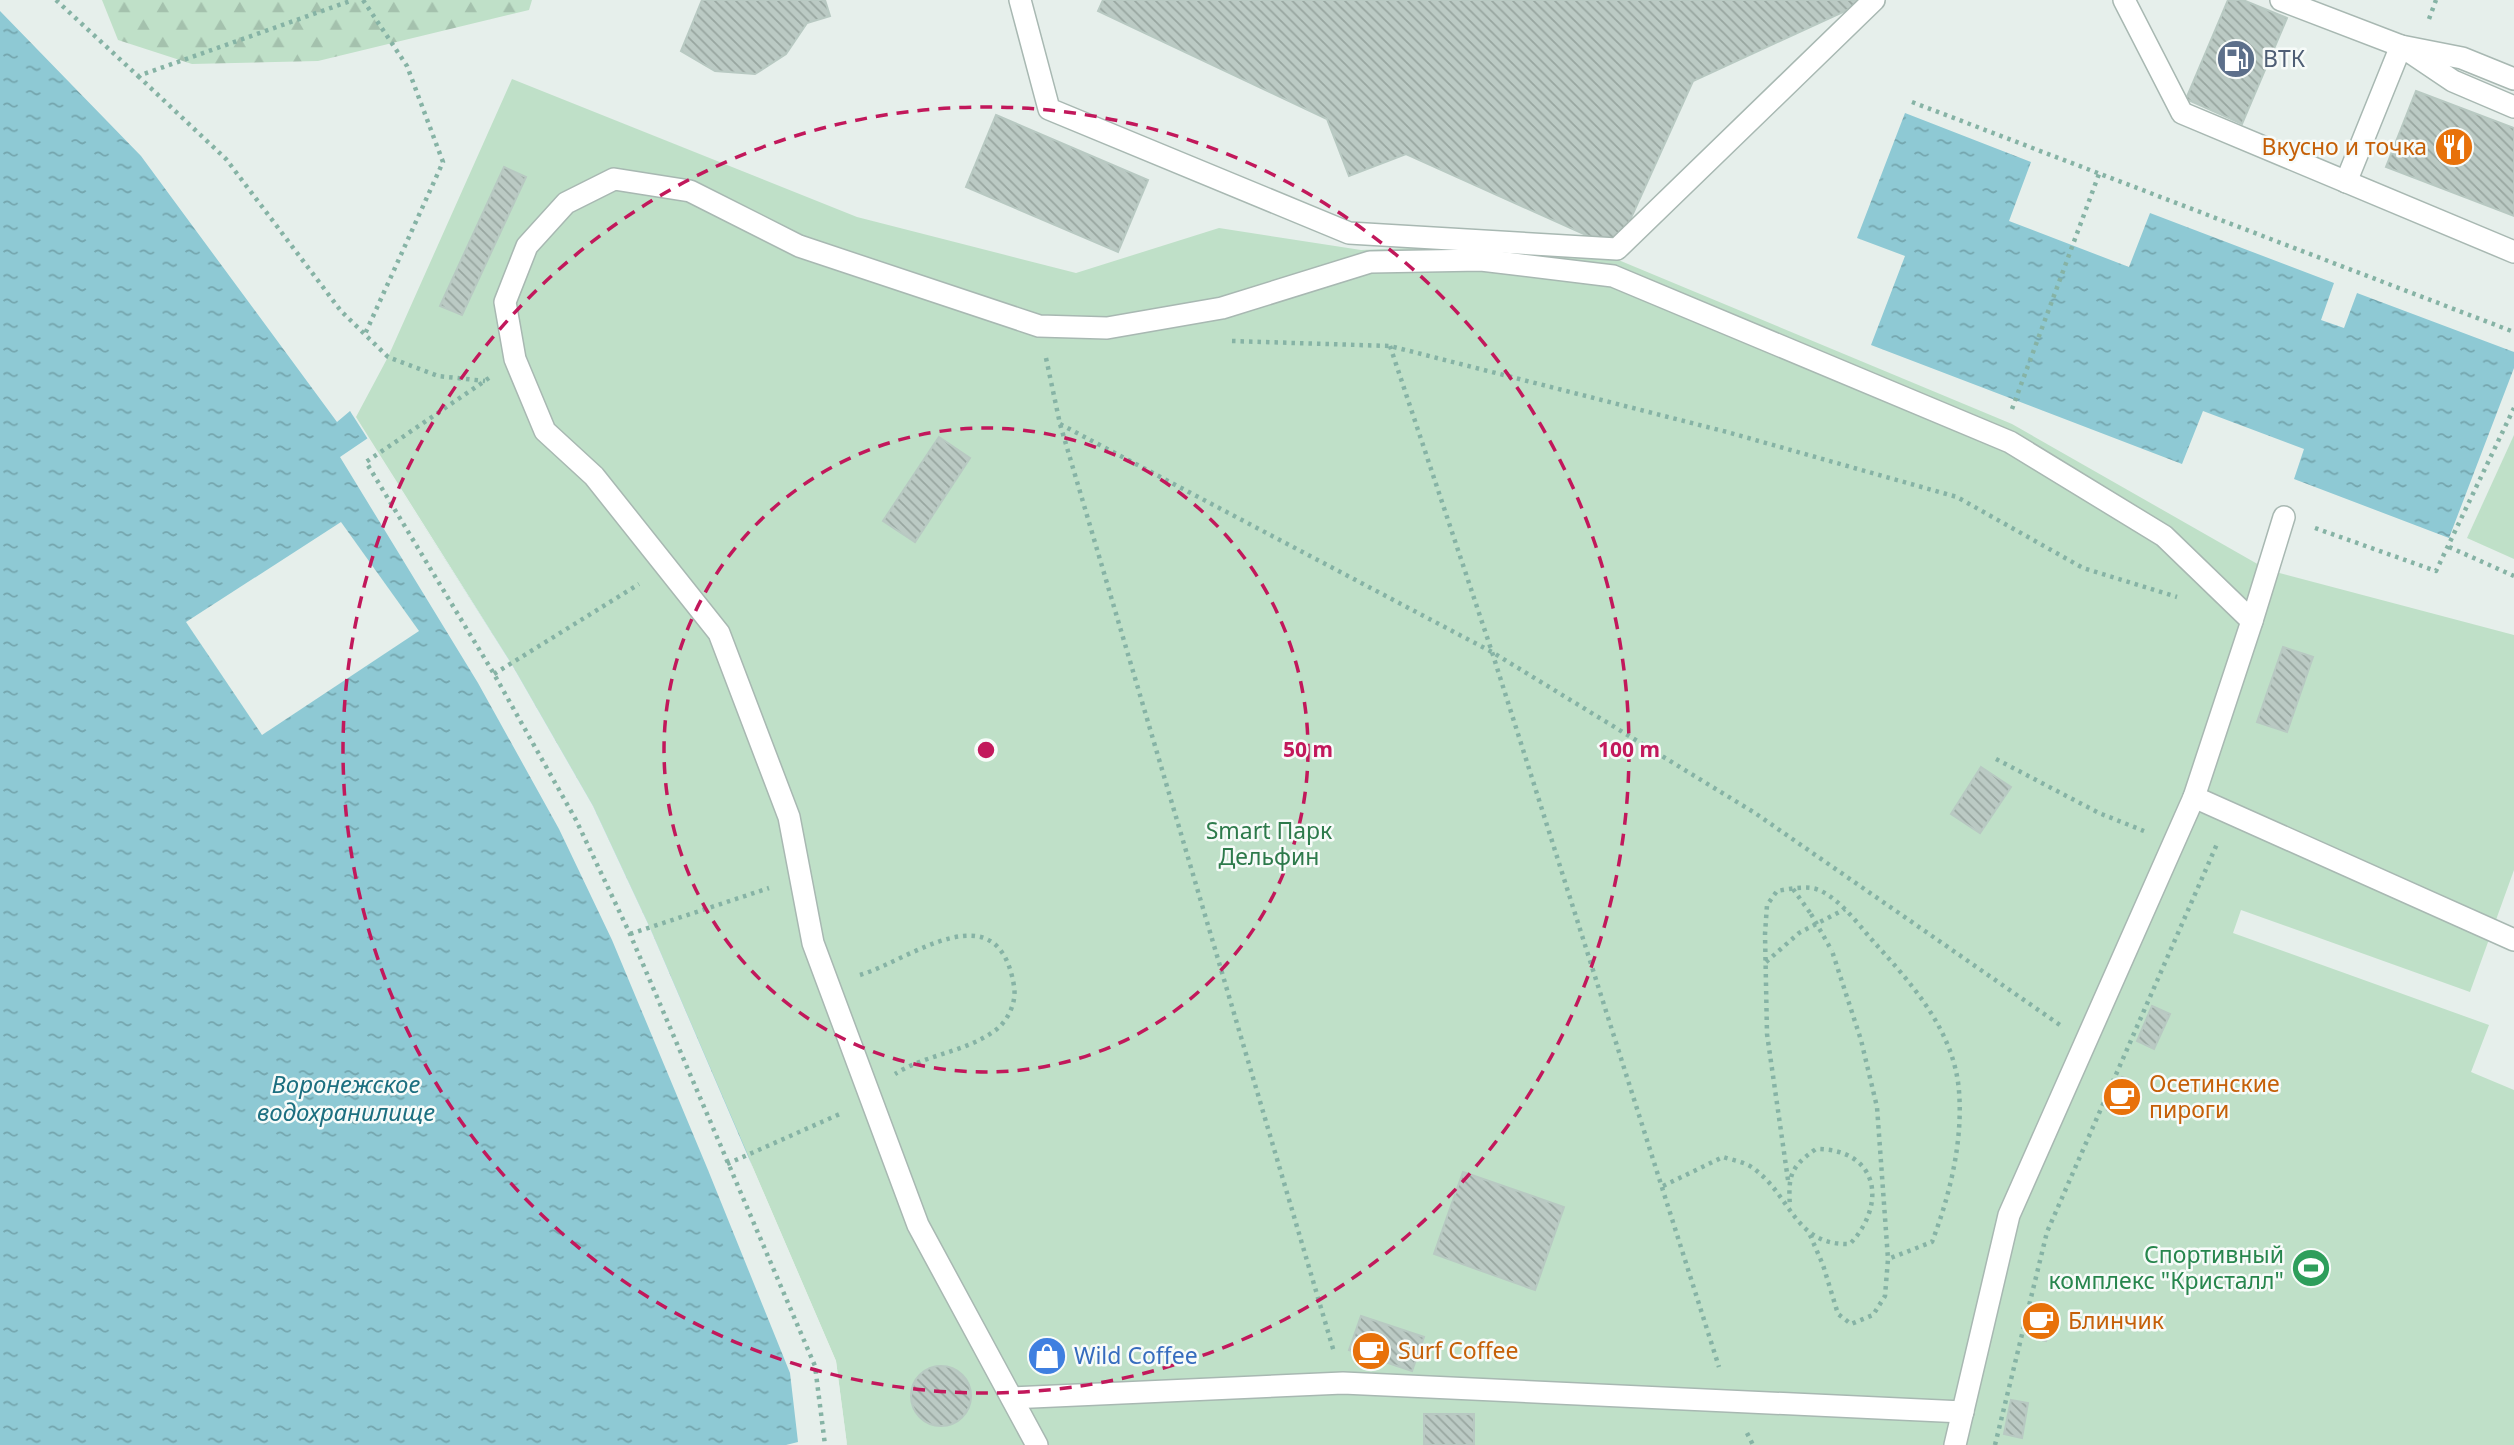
<svg xmlns="http://www.w3.org/2000/svg" width="2514" height="1445" font-family="'Noto Sans',sans-serif">
	<defs>
		<pattern id="forest-firs" width="22" height="20" patternUnits="userSpaceOnUse" patternTransform="scale(1.75)"><rect width="22" height="20" fill="#bfe0c8"/><path d="M5 1l3.5 6h-7zM16 11l3.5 6h-7z" fill="#a4c1ad"/></pattern>
		<pattern id="water-ripples" width="26" height="14" patternUnits="userSpaceOnUse" patternTransform="scale(1.75)"><rect width="26" height="14" fill="#8ec9d4"/><path d="M2 4q2-2 4 0t4 0M15 11q2-2 4 0t4 0" fill="none" stroke="#74a5ad"/></pattern>
		<pattern id="building-back-hatch" width="6" height="6" patternUnits="userSpaceOnUse" patternTransform="scale(1.75)"><rect width="6" height="6" fill="#bbcac4"/><path d="M-1 5l2 2M0 0l6 6M5-1l2 2" fill="none" stroke="#98a6a0"/></pattern>
	</defs>
	<rect width="100%" height="100%" fill="#e6efeb"/>
	<!-- forest -->
	<polygon fill="url(#forest-firs)" points="102,0 532,0 529,10 318,61 192,64 118,40"/>
	<!-- green -->
	<g fill="#bfe0c8">
		<polygon points="512,79 857,217 1076,273 1219,228 1361,250 1482,245 1616,259 2012,424 2268,570 2514,635 2514,870 2470,992 2241,910 2233,933 2489,1025 2471,1072 2514,1090 2514,1445 847,1445 836,1361 650,928 593,806 511,663 356,417 388,357"/>
		<polygon points="2514,435 2514,559 2467,538"/>
	</g>
	<!-- water -->
	<g fill="url(#water-ripples)">
		<polygon points="0,11 141,156 337,422 350,411 511,663 593,806 650,928 748,1155 847,1445 0,1445"/>
		<polygon points="1905,113 2031,162 2009,221 2129,267 2150,213 2334,283 2321,320 2344,328 2357,293 2514,352 2514,368 2449,538 2294,479 2304,449 2203,411 2182,464 1871,345 1905,256 1857,238"/>
	</g>
	<!-- pier -->
	<g fill="#e6efeb">
		<polygon points="368,438 511,663 593,806 650,928 836,1361 847,1445 786,1445 798,1442 790,1373 708,1170 612,940 559,829 478,683 340,457"/>
		<polygon points="341,522 419,631 262,735 186,622"/>
	</g>
	<!-- building -->
	<g fill="url(#building-back-hatch)" stroke="#b8c9c2" stroke-width="2">
		<polygon points="702,0 825,0 830,16 807,23 786,54 755,74 715,71 681,51"/>
		<polygon points="1103,0 1869,0 1693,81 1617,249 1406,154 1349,176 1327,119 1098,11"/>
		<polygon points="2228,0 2243,0 2287,18 2242,124 2186,99"/>
		<polygon points="2416,91 2514,128 2514,216 2386,167"/>
		<polygon points="996,115 1148,180 1118,252 966,187"/>
		<polygon points="504,167 526,177 462,315 440,306"/>
		<polygon points="939,437 970,458 915,542 883,521"/>
		<polygon points="2283,647 2313,657 2287,732 2257,722"/>
		<polygon points="1981,767 2011,787 1980,833 1951,814"/>
		<polygon points="2152,1006 2170,1014 2154,1049 2137,1041"/>
		<polygon points="2122,1077 2138,1085 2123,1117 2107,1110"/>
		<polygon points="1463,1172 1564,1207 1535,1290 1434,1254"/>
		<polygon points="2037,1304 2053,1308 2046,1341 2030,1337"/>
		<polygon points="1361,1316 1424,1337 1412,1371 1349,1350"/>
		<circle cx="941" cy="1396" r="30"/>
		<polygon points="2011,1400 2028,1403 2022,1438 2004,1434"/>
		<rect x="1424" y="1414" width="50" height="31"/>
	</g>
	<g fill="none" stroke-linecap="round" stroke-linejoin="round">
		<!-- lane casing -->
		<g stroke="#a8b8b2" stroke-width="24">
			<g id="lane">
				<polyline points="1020,0 1049,109 1349,233 1617,249 1874,0"/>
				<polyline points="2124,0 2182,113 2514,252"/>
				<polyline points="2281,0 2401,46 2462,58 2514,79"/>
				<polyline points="2346,182 2401,46 2453,81 2514,107"/>
				<polyline points="2252,621 2284,517"/>
				<polyline points="2194,797 2514,940"/>
				<polyline points="1012,1398 1343,1383 1963,1412"/>
				<polyline points="1037,1445 918,1225 813,943 789,817 719,633 594,476 545,431 515,359 505,302 527,246 566,203 614,179 690,191 799,246 1039,326 1107,328 1222,308 1370,262 1481,260 1613,276 2010,442 2164,536 2252,621 2194,797 2009,1215 1955,1445"/>
			</g>
		</g>
		<!-- path -->
		<g stroke="#86b3a5" stroke-width="4.5" stroke-dasharray="3.5 5" stroke-linecap="butt">
			<polyline points="56,0 138,76 353,0"/>
			<polyline points="363,0 407,66 443,162 365,334"/>
			<polyline points="2429,19 2436,0"/>
			<polyline points="138,76 226,159 341,311 388,357 438,376 485,381"/>
			<polyline points="1912,102 2514,332"/>
			<polyline points="1232,341 1390,346 1727,432 1957,497 2083,568 2177,597"/>
			<polyline points="1390,346 1492,652 1719,1367"/>
			<polyline points="1046,358 1060,424 1334,1352"/>
			<polyline points="489,378 366,462 494,674 576,820 630,934 815,1366 825,1445"/>
			<polyline points="2012,409 2099,174"/>
			<polyline points="1060,424 1492,652 1755,813 2060,1025"/>
			<polyline points="2315,528 2436,571 2514,408"/>
			<polyline points="2449,547 2514,576"/>
			<polyline points="494,674 639,584"/>
			<polyline points="1996,759 2099,813 2144,831"/>
			<polyline points="1793,889 1811,914"/>
			<polyline points="630,934 769,888"/>
			<polyline points="1766,962 1799,933 1845,909"/>
			<path d="M860,975C912,959 998,889 1014,986C1017,1003 1007,1023 993,1032C964,1052 925,1055 895,1074"/>
			<polyline points="727,1164 842,1113"/>
			<path d="M1788,1180L1767,1034L1765,934L1767,905L1777,891C1789,889 1807,885 1819,890C1841,900 1857,923 1873,941C1911,983 1954,1030 1959,1091C1963,1141 1950,1195 1932,1242L1888,1259"/>
			<path d="M1663,1186L1723,1157C1732,1160 1745,1162 1753,1168C1792,1196 1794,1246 1850,1244C1888,1203 1878,1149 1816,1149C1790,1167 1788,1176 1790,1207"/>
			<polyline points="1810,1235 1823,1265 1838,1314 1851,1324 1873,1315 1885,1296 1888,1259 1877,1107 1861,1040 1832,951"/>
			<polyline points="1747,1433 1753,1445"/>
			<polyline points="1995,1445 2047,1232 2217,844"/>
		</g>
		<!-- lane -->
		<use href="#lane" stroke="#fff" stroke-width="21"/>
		<!-- path-bridge -->
		<polyline stroke="#86b3a5" stroke-width="4.5" stroke-dasharray="3.5 5" stroke-linecap="butt" points="1811,914 1832,951"/>
	</g>
	<!-- distance rings -->
	<g fill="none" stroke="#c2185b" stroke-width="3.5" stroke-dasharray="12 9">
		<circle cx="986" cy="750" r="322"/>
		<circle cx="986" cy="750" r="643"/>
	</g>
	<!-- icons -->
	<defs>
		<g id="fuel-disc" transform="scale(2.0125)"><circle r="9.5" fill="#5c6f8a" stroke="#f7fbf9"/><path d="M-5.5-6h7V0h2V4h1.3V-2.5L3-4.5l.8-.8L6-3V5H2.5V1h-1V6h-7ZM-4.2-4.7v3.2H.2V-4.7Z" fill="#fff"/></g>
		<g id="restaurant-disc" transform="scale(2.0125)"><circle r="9.5" fill="#e8710a" stroke="#f7fbf9"/><path d="M-5-6h1v4h1v-4h1v4h1v-4h1v5L-1.5 .5V6h-2V.5L-5-1ZM5-6V6H3V1.5H1.5Q1.5-4 5-6Z" fill="#fff"/></g>
		<g id="cafe-disc" transform="scale(2.0125)"><circle r="9.5" fill="#e8710a" stroke="#f7fbf9"/><path d="M-5.5-4.5H6V0H3Q3 3.5 0 3.5H-2.5Q-5.5 3.5-5.5 0ZM3-3.2v2h1.7v-2ZM-6 4.5H4V6H-6Z" fill="#fff"/></g>
		<g id="stadium-disc" transform="scale(2.0125)"><circle r="9.5" fill="#2e9e5b" stroke="#f7fbf9"/><path d="M0-5a6.5 5 0 1 0 0 10a6.5 5 0 1 0 0-10ZM-3.5-1.8h7v3.6h-7Z" fill="#fff"/></g>
		<g id="shop-disc" transform="scale(2.0125)"><circle r="9.5" fill="#3f7fe0" stroke="#f7fbf9"/><path d="M-5-2.5h2.3a2.7 3.5 0 0 1 5.4 0H5L5.5 6h-11ZM-1.5-2.5h3a1.5 2.3 0 0 0-3 0Z" fill="#fff"/></g>
	</defs>
	<g fill-rule="evenodd">
		<use href="#fuel-disc" x="2236" y="59"/>
		<use href="#restaurant-disc" x="2454" y="147"/>
		<use href="#cafe-disc" x="2122" y="1097"/>
		<use href="#stadium-disc" x="2311" y="1268"/>
		<use href="#cafe-disc" x="2041" y="1321"/>
		<use href="#cafe-disc" x="1371" y="1351"/>
		<use href="#shop-disc" x="1047" y="1356"/>
	</g>
	<g text-anchor="middle" stroke-width="5" stroke-linejoin="round" paint-order="stroke">
		<!-- service labels -->
		<g font-size="23" fill="#4e5e75" stroke="#f7fbf9" text-anchor="start">
			<text x="2263" y="67">ВТК</text>
		</g>
		<!-- food labels -->
		<g font-size="23" fill="#c56008" stroke="#f7fbf9" text-anchor="start">
			<text x="2427" y="155" text-anchor="end">Вкусно и точка</text>
			<text x="2149" y="1092">Осетинские<tspan x="2149" dy="26">пироги</tspan></text>
			<text x="2068" y="1329">Блинчик</text>
			<text x="1398" y="1359">Surf Coffee</text>
		</g>
		<!-- park labels -->
		<g font-size="23" fill="#2d7a4b" stroke="#f7fbf9">
			<text x="1269" y="839">Smart Парк<tspan x="1269" dy="26">Дельфин</tspan></text>
		</g>
		<!-- leisure labels -->
		<g font-size="23" fill="#27864d" stroke="#f7fbf9" text-anchor="end">
			<text x="2284" y="1263">Спортивный<tspan x="2284" dy="26">комплекс "Кристалл"</tspan></text>
		</g>
		<!-- shop labels -->
		<g font-size="23" fill="#366cbe" stroke="#f7fbf9" text-anchor="start">
			<text x="1074" y="1364">Wild Coffee</text>
		</g>
		<!-- water labels -->
		<g font-size="24" font-style="italic" fill="#1c6f80" stroke="#f7fbf9">
			<text x="346" y="1093">Воронежское<tspan x="346" dy="28">водохранилище</tspan></text>
		</g>
	</g>
	<circle cx="986" cy="750" r="10" fill="#c2185b" stroke="#f7fbf9" stroke-width="3.5"/>
	<g font-size="21" text-anchor="middle" font-weight="bold" fill="#c2185b" stroke="#f7fbf9" stroke-width="5" stroke-linejoin="round" paint-order="stroke">
		<text x="1308" y="757">50 m</text>
		<text x="1629" y="757">100 m</text>
	</g>
</svg>
